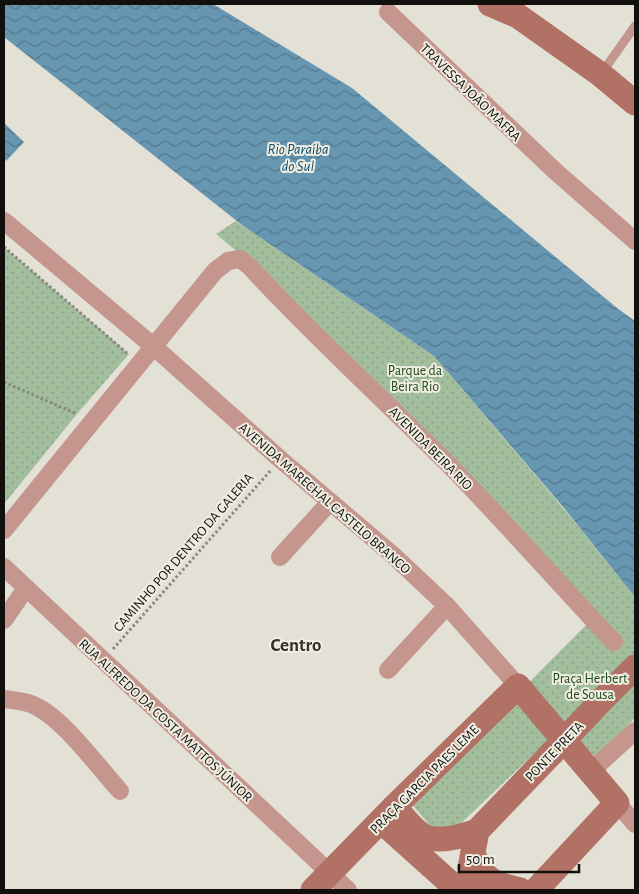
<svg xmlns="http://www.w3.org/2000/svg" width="639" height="894" font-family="'Alegreya Sans',sans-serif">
	<defs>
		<pattern id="park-dots" width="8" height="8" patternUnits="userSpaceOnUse" patternTransform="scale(1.25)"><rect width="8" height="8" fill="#a2be9d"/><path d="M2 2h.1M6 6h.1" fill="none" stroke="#8aa286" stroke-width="1.8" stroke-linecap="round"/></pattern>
		<pattern id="water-waves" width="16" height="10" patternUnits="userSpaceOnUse" patternTransform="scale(1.25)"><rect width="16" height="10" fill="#6796b1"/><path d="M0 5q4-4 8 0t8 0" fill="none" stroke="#53798e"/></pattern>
	</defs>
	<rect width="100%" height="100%" fill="#e3e1d6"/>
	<!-- park -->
	<g fill="url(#park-dots)">
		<polygon points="236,221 434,356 569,515 635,597 635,718 595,757 564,725 456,828 433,829 410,802 596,615 242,256 216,234"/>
		<polygon points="4,247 129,354 77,414 4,504"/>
	</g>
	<!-- water -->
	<g fill="url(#water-waves)">
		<polygon points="4,4 213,4 352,88 617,308 635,321 635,597 564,508 434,356 242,225 4,37"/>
		<polygon points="4,123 24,142 6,161 4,158"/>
	</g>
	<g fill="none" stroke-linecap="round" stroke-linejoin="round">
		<!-- path -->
		<g stroke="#89877f" stroke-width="3" stroke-dasharray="2.5 2.5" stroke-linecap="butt">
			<polyline points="4,247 128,354"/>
			<polyline points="4,382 77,414"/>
			<polyline points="113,649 271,470"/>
		</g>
		<!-- lane -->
		<polyline stroke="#c4968d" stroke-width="9" points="601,74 635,26"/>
		<!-- street -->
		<g stroke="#c4968d" stroke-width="18">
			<polyline points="388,12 555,171 635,241"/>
			<polyline points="4,221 153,346 280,459 394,556 447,606 518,686"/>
			<path d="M4,530L215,271L228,261L240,259L249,266C313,335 384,400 451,467C507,524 559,584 614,642"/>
			<polyline points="280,557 330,502"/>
			<polyline points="4,567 348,890"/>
			<polyline points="4,620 26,588"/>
			<polyline points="388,670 447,606"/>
			<path d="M4,699C13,700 22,701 31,704C62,716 97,766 120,791"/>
			<polyline points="590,772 635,731"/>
			<polyline points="617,803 635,824"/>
		</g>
		<!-- secondary -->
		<g stroke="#b27165" stroke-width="25">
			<polyline points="490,4 518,16 600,74 635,103"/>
			<polyline points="602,700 635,667"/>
			<path d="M394,807C403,816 412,829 422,835C436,844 463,836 477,831"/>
			<polyline points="381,821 458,890"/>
			<path d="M473,853C483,880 494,884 520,890"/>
			<polyline points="313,890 394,807 518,686 617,803 536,890"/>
			<polyline points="471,890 470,868 477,831 552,753"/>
		</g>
		<!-- secondary-bridge -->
		<polyline stroke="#b27165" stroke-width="25" points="552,753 602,700"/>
	</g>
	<g text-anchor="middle" stroke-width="4" stroke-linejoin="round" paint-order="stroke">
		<!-- street labels -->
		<g font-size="14" fill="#11100c" stroke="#f0eee3">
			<text transform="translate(471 92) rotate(44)" y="5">TRAVESSA JOÃO MAFRA</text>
			<text transform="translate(431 448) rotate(45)" y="5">AVENIDA BEIRA RIO</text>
			<text transform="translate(325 498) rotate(41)" y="5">AVENIDA MARECHAL CASTELO BRANCO</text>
			<text transform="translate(183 552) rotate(-49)" y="5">CAMINHO POR DENTRO DA GALERIA</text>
			<text transform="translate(166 720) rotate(43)" y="5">RUA ALFREDO DA COSTA MATTOS JÚNIOR</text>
			<text transform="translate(554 751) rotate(-46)" y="5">PONTE PRETA</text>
			<text transform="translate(424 779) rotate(-45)" y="5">PRAÇA GARCIA PAES LEME</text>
		</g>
		<!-- park labels -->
		<g font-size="14" fill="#1d4a17" stroke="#f0eee3">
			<text x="415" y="375">Parque da<tspan x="415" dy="16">Beira Rio</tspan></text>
			<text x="590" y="683">Praça Herbert<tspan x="590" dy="16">de Sousa</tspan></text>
		</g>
		<!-- water labels -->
		<g font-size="15" font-style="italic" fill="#0c4b68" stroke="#f0eee3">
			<text x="298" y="154">Rio Paraíba<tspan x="298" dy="17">do Sul</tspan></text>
		</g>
		<!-- district labels -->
		<g font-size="19" font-weight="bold" fill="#34332a" stroke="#f0eee3">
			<text x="296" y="651">Centro</text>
		</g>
	</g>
	<!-- border -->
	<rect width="639" height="894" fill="none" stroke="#11100c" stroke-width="10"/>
	<!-- scale -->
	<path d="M459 864v8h120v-8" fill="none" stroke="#11100c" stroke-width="2.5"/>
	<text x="466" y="864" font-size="15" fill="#11100c" stroke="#f0eee3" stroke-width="4" paint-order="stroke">50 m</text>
</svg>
